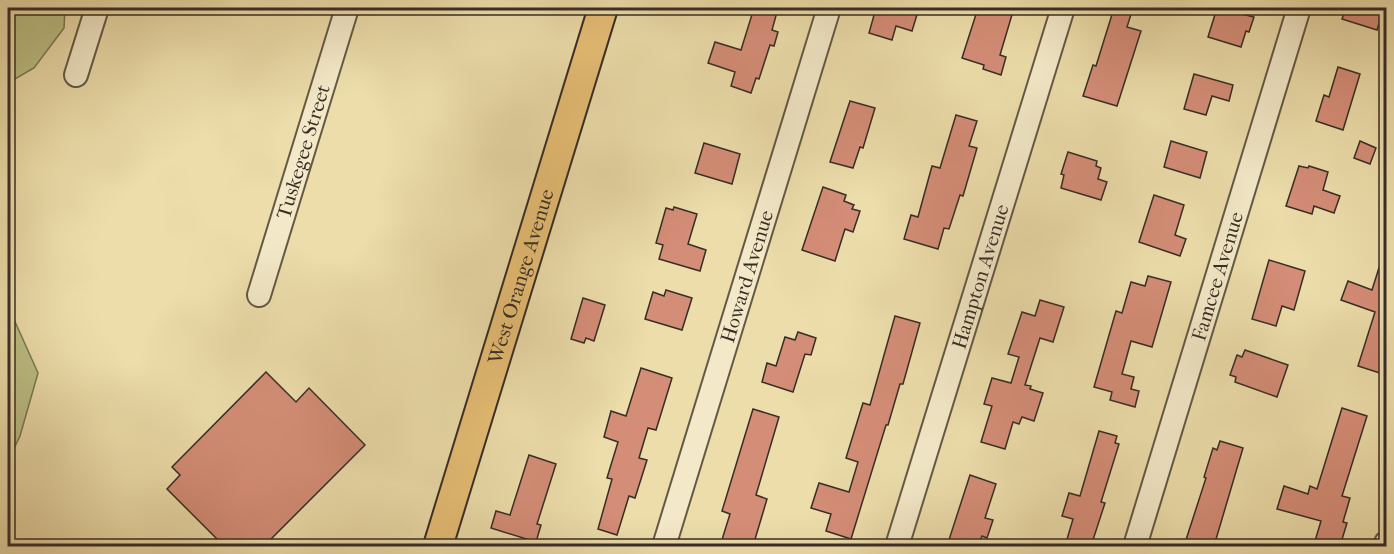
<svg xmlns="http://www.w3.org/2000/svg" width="1394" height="554" font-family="'IM FELL French Canon',serif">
	<rect width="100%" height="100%" fill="#ecddaa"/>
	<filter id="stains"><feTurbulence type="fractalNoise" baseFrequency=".00333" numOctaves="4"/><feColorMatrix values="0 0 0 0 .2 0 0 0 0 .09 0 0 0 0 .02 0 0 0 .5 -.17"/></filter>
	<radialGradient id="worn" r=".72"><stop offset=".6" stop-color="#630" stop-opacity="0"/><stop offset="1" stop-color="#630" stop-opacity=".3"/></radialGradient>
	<!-- green -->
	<g fill="#bcbf85" stroke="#7a7655" stroke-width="1.5">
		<polygon points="8,8 65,8 64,28 34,68 8,83"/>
		<polygon points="8,306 38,373 20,436 8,461"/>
	</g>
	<!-- building -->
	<g fill="#d48d77" stroke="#372d25" stroke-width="1.5">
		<polygon points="754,8 762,8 777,12 772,30 778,32 774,46 770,45 759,79 756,78 751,93 731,86 735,72 708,63 715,42 741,50"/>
		<polygon points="876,8 919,8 912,31 896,26 892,40 869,33"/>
		<polygon points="978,8 1014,8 1000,55 1006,57 1001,75 983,69 984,65 962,58"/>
		<polygon points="1114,8 1133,8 1127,27 1141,31 1117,106 1083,96 1093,65 1096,66"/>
		<polygon points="1217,8 1254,17 1249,32 1246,31 1241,47 1208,37"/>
		<polygon points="1346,8 1384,8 1377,30 1342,19"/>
		<polygon points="1338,67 1360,74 1343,130 1316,121 1324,95 1329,97"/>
		<polygon points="1194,74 1233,85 1229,101 1212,96 1206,115 1184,109"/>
		<polygon points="850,101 875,108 863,148 860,147 853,168 830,162"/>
		<polygon points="956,115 977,121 969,146 977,148 963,196 960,195 949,229 944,228 938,249 904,239 911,215 918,217 932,166 940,168"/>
		<polygon points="1171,141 1207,152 1200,178 1164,167"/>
		<polygon points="1360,141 1376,148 1370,164 1354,158"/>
		<polygon points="704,143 740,154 732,184 695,173"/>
		<polygon points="1068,152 1097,161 1096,166 1101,168 1098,179 1107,182 1101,200 1061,188 1064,175 1061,174"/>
		<polygon points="1299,166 1308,168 1309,166 1328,172 1323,190 1340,196 1334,213 1314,206 1312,214 1286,206"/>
		<polygon points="823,187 846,195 844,201 854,205 852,209 860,211 853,232 845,229 835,261 802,250"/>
		<polygon points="1154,195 1184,205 1175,235 1186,239 1180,256 1139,242"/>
		<polygon points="674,207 697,214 688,244 706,250 700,271 659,259 663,245 656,243 666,208 673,210"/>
		<polygon points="1383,255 1386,255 1386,375 1358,366 1375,312 1341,300 1348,281 1372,290"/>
		<polygon points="1269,260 1305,271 1294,310 1282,306 1276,326 1252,319"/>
		<polygon points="1148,276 1171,282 1152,347 1131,341 1122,374 1134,377 1131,389 1139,391 1135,407 1110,400 1112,392 1094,387 1116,311 1122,313 1131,282 1145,286"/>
		<polygon points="666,290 692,298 682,330 645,319 653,292 664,296"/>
		<polygon points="583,298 605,305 594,341 586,338 584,343 571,339"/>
		<polygon points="1040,300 1064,307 1053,342 1040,338 1025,385 1031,386 1030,389 1043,393 1034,421 1022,417 1019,424 1013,422 1005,449 981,442 992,406 984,404 992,378 1011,383 1019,357 1008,354 1022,312 1035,316"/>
		<polygon points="895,316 920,323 903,384 900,384 888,425 886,425 851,539 826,531 831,514 811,508 819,483 849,492 858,462 846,458 863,403 870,405"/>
		<polygon points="798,332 816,338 811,355 805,354 793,392 762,382 767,363 776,366 785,337 795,340"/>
		<polygon points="1245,350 1288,365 1277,397 1235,382 1236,377 1230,375 1237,355 1242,357"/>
		<polygon points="641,368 672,378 656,430 648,428 639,458 647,460 635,498 629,496 617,535 598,529 612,479 607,478 618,442 604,437 611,411 626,416"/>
		<polygon points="266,372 296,402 309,388 365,445 264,546 224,546 167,489 180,475 172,467"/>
		<polygon points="1342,408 1367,416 1342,496 1350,498 1343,522 1347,523 1340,546 1333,546 1315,541 1321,521 1277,509 1284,486 1308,494 1310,486 1317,489"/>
		<polygon points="753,409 779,417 756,495 767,499 753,546 720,546 730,514 722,511"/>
		<polygon points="1099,431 1117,436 1115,443 1119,444 1101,502 1105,503 1091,546 1065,546 1073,519 1062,516 1069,493 1080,496"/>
		<polygon points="1220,441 1243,448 1214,546 1184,546 1206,478 1204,477 1213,448 1217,450"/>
		<polygon points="529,455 556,464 537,524 541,525 536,542 491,528 496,511 510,515"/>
		<polygon points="970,475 996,484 985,518 993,520 987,538 982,536 978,546 947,546"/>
	</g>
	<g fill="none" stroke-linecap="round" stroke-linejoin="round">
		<!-- minor casing -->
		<g stroke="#645946" stroke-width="26">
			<g id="minor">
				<polyline points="76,75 97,8"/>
				<path id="s1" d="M259,295L347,8"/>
				<path id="s2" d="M664,546L829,8"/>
				<path id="s3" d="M897,546L1063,8"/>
				<path id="s4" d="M1135,546L1299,8"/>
				<polyline points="1385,546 1386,543"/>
			</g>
		</g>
		<!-- major casing -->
		<g stroke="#372d25" stroke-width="32">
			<g id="major">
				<path id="s5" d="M438,546L603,8"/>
			</g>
		</g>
		<!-- minor -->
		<use href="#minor" stroke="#f3e9c8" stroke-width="22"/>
		<!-- major -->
		<use href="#major" stroke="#e6be75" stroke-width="28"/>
	</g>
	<g text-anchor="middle" stroke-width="4.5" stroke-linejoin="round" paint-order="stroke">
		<!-- street labels -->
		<g font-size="20" fill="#372d25" stroke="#f3e9c8">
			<text dy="7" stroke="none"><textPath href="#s1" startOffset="150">Tuskegee Street</textPath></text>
			<text dy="7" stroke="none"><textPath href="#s5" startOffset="282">West Orange Avenue</textPath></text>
			<text dy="7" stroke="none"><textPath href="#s2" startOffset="282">Howard Avenue</textPath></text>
			<text dy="7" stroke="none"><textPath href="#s3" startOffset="282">Hampton Avenue</textPath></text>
			<text dy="7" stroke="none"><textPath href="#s4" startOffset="282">Famcee Avenue</textPath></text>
		</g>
	</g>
	<!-- margin -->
	<rect width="1394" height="554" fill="none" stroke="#ecddaa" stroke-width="30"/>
	<rect x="9" y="9" width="1376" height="536" fill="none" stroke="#372d25" stroke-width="3"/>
	<rect x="15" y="15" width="1364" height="524" fill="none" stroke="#372d25" stroke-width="1.5"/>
	<rect width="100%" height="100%" filter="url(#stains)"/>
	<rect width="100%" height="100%" fill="url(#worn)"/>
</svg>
